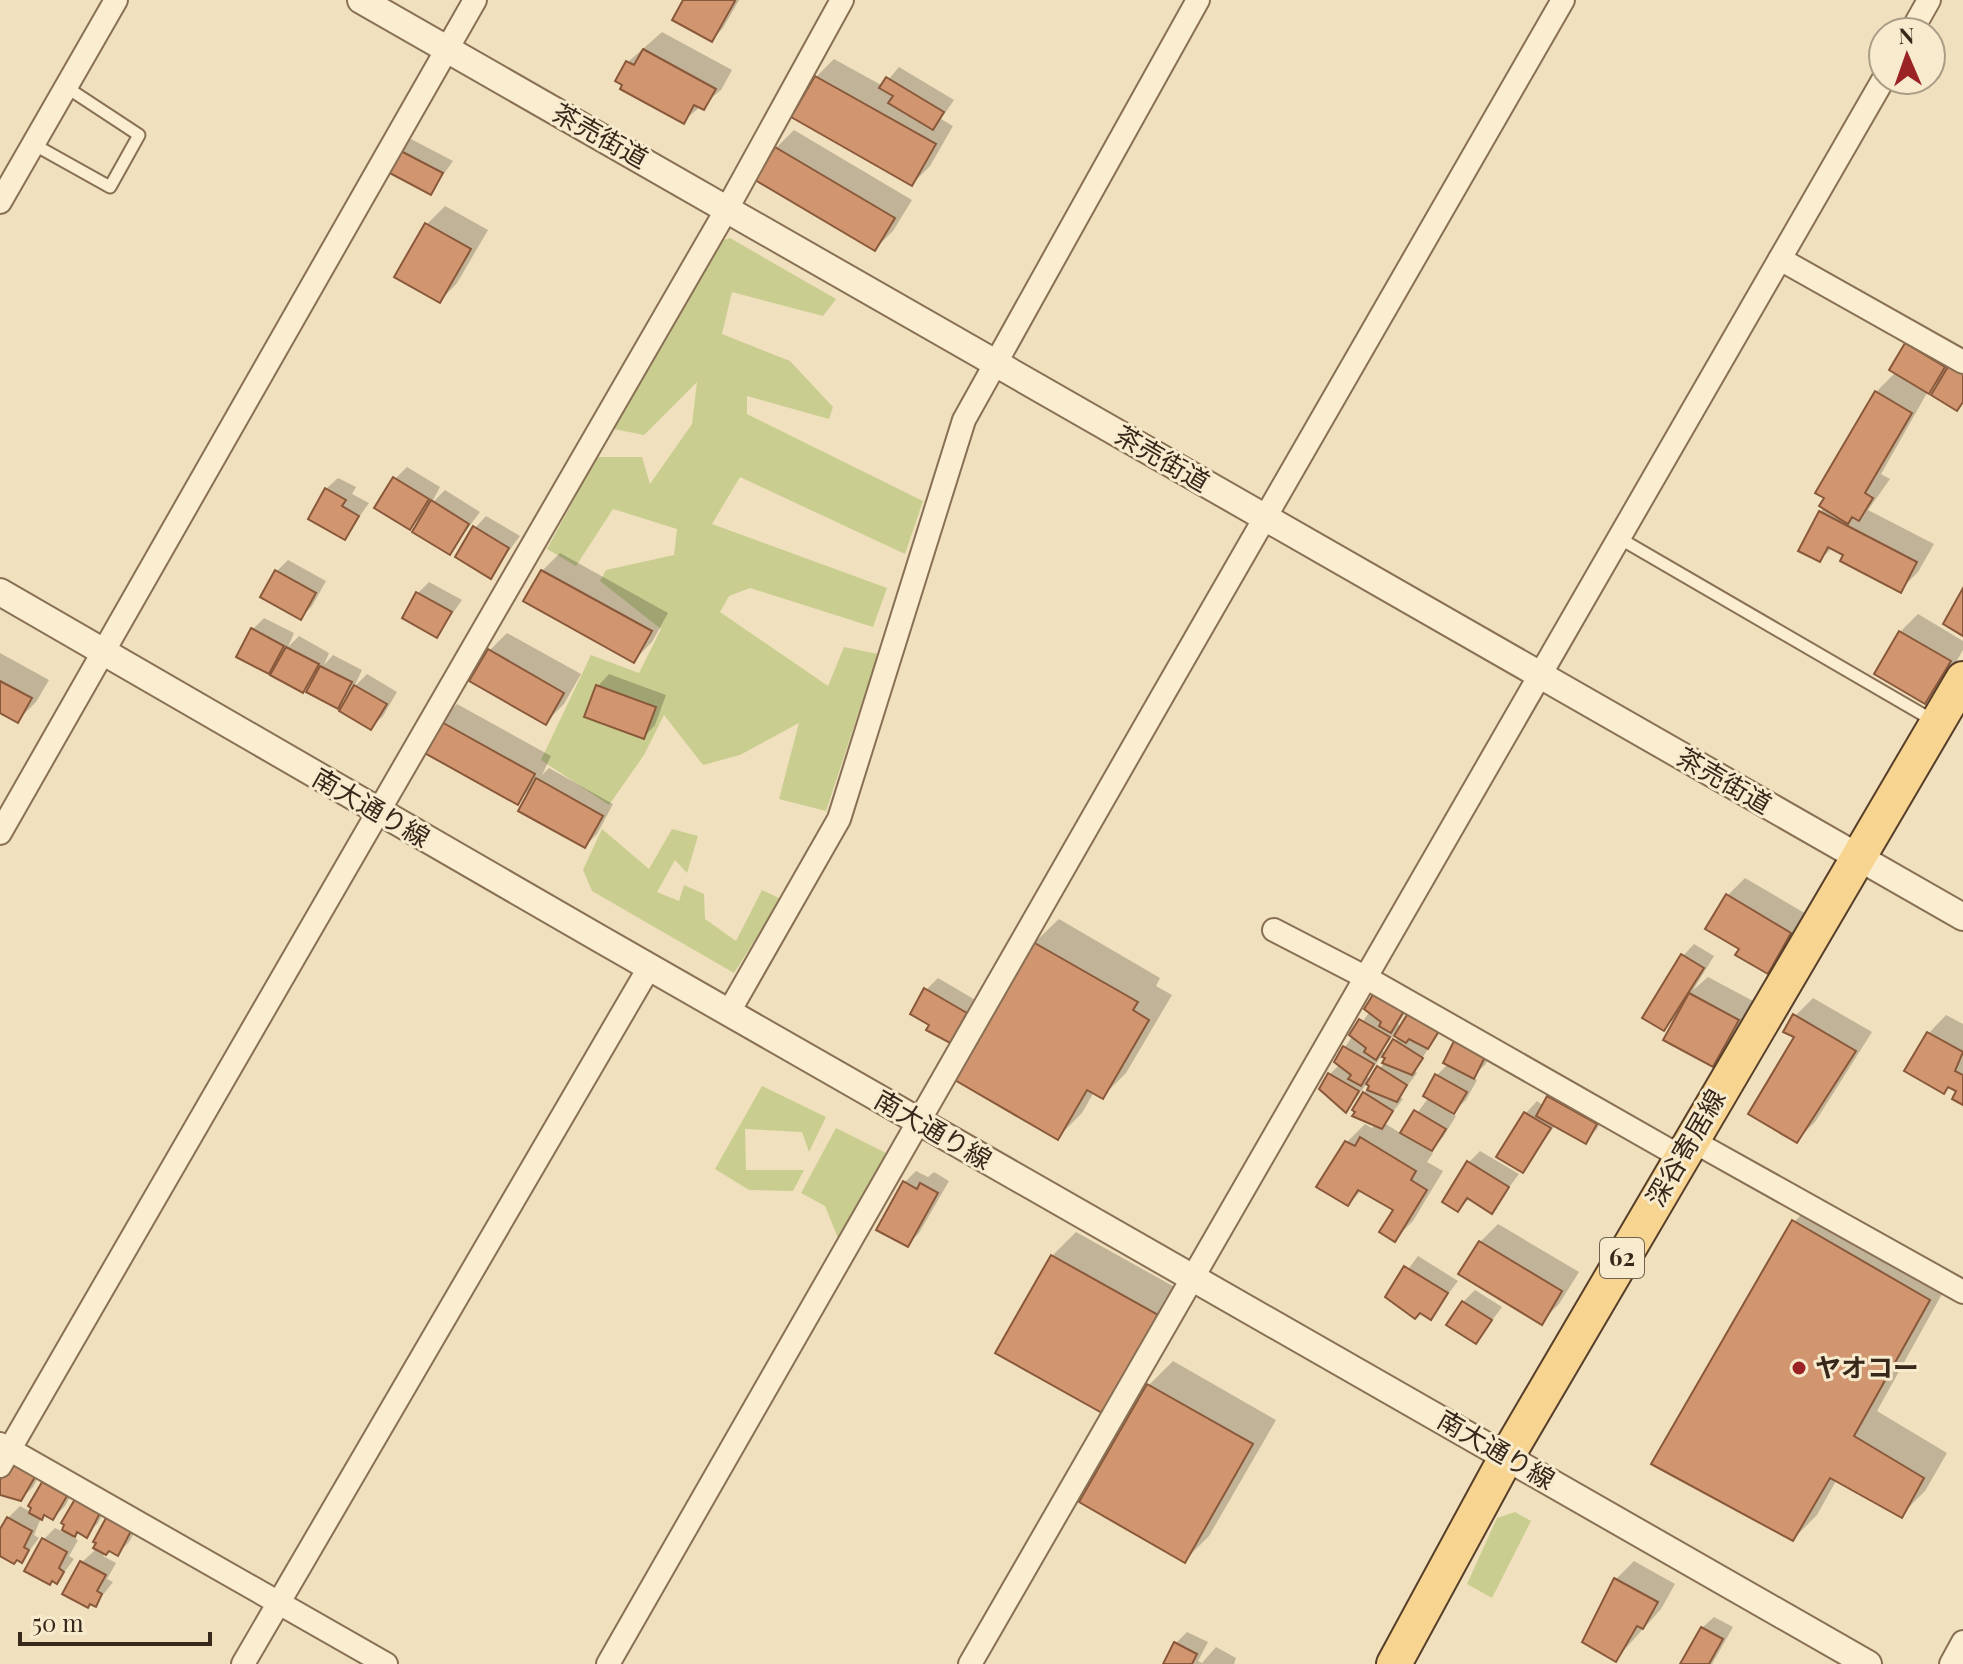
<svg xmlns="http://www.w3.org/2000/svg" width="1963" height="1664" font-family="'Playfair Display','Noto Sans JP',serif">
	<rect width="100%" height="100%" fill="#f0e0bd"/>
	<!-- green -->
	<g fill="#c9ce90">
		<polygon points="730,238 836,299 823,316 732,292 722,334 790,361 833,407 829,419 747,396 747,414 923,501 905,554 740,477 712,524 887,588 873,627 750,588 729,596 720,612 828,686 844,647 878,654 826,811 779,799 799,723 740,755 703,765 664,715 644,755 609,805 541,760 591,655 639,673 661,629 600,581 606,570 674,555 677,529 613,509 576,566 547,549 597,457 642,457 650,484 692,424 697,382 644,435 614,429 717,242"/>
		<polygon points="602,829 649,869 672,829 698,836 687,873 675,860 657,892 679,901 684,885 704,894 705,919 736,941 762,890 781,899 734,973 592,891 583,870"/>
		<polygon points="762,1086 826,1117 809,1152 802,1132 745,1129 746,1170 804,1170 793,1191 749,1190 715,1169"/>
		<polygon points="836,1128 888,1154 838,1238 825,1206 801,1193"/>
		<polygon points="1515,1512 1531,1521 1492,1598 1467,1584 1497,1518"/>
	</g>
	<!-- shadow -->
	<g fill="#0003" fill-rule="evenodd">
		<polygon points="686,0 739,0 723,28 712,40"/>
		<polygon points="662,32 732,70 721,90 683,121 628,62"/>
		<polygon points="834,59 883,86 899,67 954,100 941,119 953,126 930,166 912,184 794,116 816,77"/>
		<polygon points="794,130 912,200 893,231 875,249 776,148"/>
		<polygon points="411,139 453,161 430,193 399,151"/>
		<polygon points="445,206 488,230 457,283 440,301 397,277 427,224"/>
		<polygon points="1918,333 1963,355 1963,403 1957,409 1943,377 1927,393 1881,474 1890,479 1868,510 1934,544 1918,572 1900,590 1832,548 1820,560 1821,512 1876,392 1896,372 1907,345"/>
		<polygon points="407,467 440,487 431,504 445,490 480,512 450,552 424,514 410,528 395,479"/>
		<polygon points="338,478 356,487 352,494 369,503 345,537 326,489"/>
		<polygon points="486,516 520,536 490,576 475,528"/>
		<polygon points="560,553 668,613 652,642 634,660 542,571"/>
		<polygon points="288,560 326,581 312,606 301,617 277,571"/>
		<polygon points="429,582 462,600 437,635 418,593"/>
		<polygon points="1918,614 1963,641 1963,650 1943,684 1925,702 1900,632"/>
		<polygon points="264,618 294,633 288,647 299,636 329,653 324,665 333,655 362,670 354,687 367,674 397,692 383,716 371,727 348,695 337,706 313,680 303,691 279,661 268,672 253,629"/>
		<polygon points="507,633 581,674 564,704 546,722 489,651"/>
		<polygon points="0,653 49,680 36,702 18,720 0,710"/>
		<polygon points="609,674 666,695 655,725 644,737 598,686"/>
		<polygon points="457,704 551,756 542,775 549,768 613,804 597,834 585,846 531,788 517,802 439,722"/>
		<polygon points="1745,878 1808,915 1785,954 1767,972 1742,948 1727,896"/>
		<polygon points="1059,919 1160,978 1156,986 1172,995 1126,1073 1102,1097 1094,1092 1082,1113 1058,1137 1034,943"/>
		<polygon points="1694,944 1714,956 1693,990 1708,977 1755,1002 1730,1047 1712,1065 1677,1016 1664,1029 1683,956"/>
		<polygon points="938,978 977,1001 961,1029 926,990"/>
		<polygon points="1813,998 1872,1032 1815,1122 1797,1140 1795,1016"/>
		<path d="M1414,999L1398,1024L1402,1027L1449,1018L1414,1070L1417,1073L1399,1097L1403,1099L1384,1123L1402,1134L1429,1097L1437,1075L1448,1064L1496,1043L1485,1065L1472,1077L1477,1080L1466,1100L1451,1114L1456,1116L1443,1137L1430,1151L1433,1153L1427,1162L1443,1171L1413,1221L1395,1239V1210L1362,1190L1348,1204L1319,1186L1347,1142L1365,1124L1372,1128L1377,1123L1361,1096L1372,1085L1368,1082L1346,1111L1336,1105L1330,1074L1340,1064L1345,1047L1370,1011ZM1394,1034L1399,1036L1386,1053L1382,1051ZM1382,1055L1388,1058L1371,1080L1367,1077Z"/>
		<polygon points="1946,1015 1963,1024 1963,1103 1959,1091 1950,1085 1944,1092 1907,1070 1929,1033"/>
		<polygon points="1561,1086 1607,1112 1597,1129 1585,1141 1556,1124 1522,1171 1499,1156 1526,1113 1537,1101 1544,1106"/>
		<polygon points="1480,1151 1519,1174 1491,1211 1470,1198 1458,1210 1469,1162"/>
		<polygon points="916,1171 928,1177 934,1172 949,1181 919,1233 907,1245 905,1182"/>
		<polygon points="1818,1198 1952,1276 1877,1411 1947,1453 1925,1491 1901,1515 1837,1479 1817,1515 1793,1539 1794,1222"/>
		<polygon points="1498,1224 1579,1272 1559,1304 1541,1322 1461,1274 1480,1242"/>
		<polygon points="1076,1232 1180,1290 1126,1386 1102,1410 1052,1256"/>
		<polygon points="1418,1256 1458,1281 1431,1317 1388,1296"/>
		<polygon points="1475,1290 1502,1307 1476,1342 1463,1302"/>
		<polygon points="1173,1361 1276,1420 1209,1536 1185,1560 1149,1385"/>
		<polygon points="11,1464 45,1465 33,1487 21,1499 0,1493 0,1484"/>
		<polygon points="55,1472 77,1484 65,1506 53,1518 45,1513 41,1518 34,1535 39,1538 22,1560 0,1554 0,1533 8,1518 20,1506 31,1512 43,1483"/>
		<polygon points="110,1501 98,1523 86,1535 78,1531 72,1537 78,1540 69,1556 74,1559 57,1582 43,1540 55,1528 63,1532 67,1525"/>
		<polygon points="119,1507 142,1519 129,1542 118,1553 110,1549 103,1556 116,1563 107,1579 113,1582 95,1605 82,1562 94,1551 98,1542 95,1541 108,1519"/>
		<polygon points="1634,1561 1675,1584 1661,1609 1616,1659 1616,1579"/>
		<polygon points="1714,1617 1733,1627 1712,1664 1682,1664 1702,1628"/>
		<polygon points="1187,1632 1208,1642 1198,1661 1202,1663 1216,1647 1236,1658 1234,1664 1165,1664 1176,1643"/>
	</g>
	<!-- building -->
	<g fill="#d19670" stroke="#89583a" stroke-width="2">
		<polygon points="683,0 733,0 735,1 712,42 672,20"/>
		<polygon points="643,49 716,89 704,110 694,105 684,124 620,89 622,85 615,81 626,61 634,65"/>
		<polygon points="815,76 936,144 912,186 791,117"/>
		<polygon points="886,77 944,112 933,130 888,103 893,96 879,88"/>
		<polygon points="775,147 895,218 875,251 755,180"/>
		<polygon points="397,149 443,173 431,195 386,171"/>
		<polygon points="425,223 471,249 440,303 394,277"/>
		<polygon points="1905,343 1945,367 1929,394 1889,370"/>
		<polygon points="1949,365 1963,374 1963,402 1957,411 1931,395"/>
		<polygon points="1875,391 1912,413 1865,493 1873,498 1859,521 1852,517 1848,524 1819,506 1824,498 1815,493"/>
		<polygon points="393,477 429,499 410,530 374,508"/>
		<polygon points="325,488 346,500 342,506 359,516 345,540 308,519"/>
		<polygon points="431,500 469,524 450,555 412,532"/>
		<polygon points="1819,511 1917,562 1901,593 1840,561 1843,555 1828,547 1820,562 1798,551"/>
		<polygon points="473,526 509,548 491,579 455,557"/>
		<polygon points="275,570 316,593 301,620 260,597"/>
		<polygon points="541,570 652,631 634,663 523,601"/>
		<polygon points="1963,588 1963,636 1943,624"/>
		<polygon points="416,592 452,612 437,638 402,618"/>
		<polygon points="251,628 284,646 269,674 236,657"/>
		<polygon points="1899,631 1951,661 1925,704 1874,674"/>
		<polygon points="286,647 319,664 303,693 270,675"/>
		<polygon points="488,649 564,693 546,725 469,681"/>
		<polygon points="320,666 352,682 338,709 306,692"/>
		<polygon points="0,681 32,698 18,723 0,713"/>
		<polygon points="354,685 387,704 371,730 339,711"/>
		<polygon points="596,685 656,707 644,739 584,717"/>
		<polygon points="438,720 535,774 518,805 421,751"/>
		<polygon points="536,778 603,816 585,848 518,811"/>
		<polygon points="1726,894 1791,933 1768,974 1735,955 1739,949 1705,929"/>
		<polygon points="1033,942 1138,1002 1133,1010 1149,1020 1103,1099 1087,1090 1058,1140 953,1079"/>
		<polygon points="1681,954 1704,968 1664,1031 1642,1018"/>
		<polygon points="924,988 967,1013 950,1043 926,1030 929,1025 910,1014"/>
		<polygon points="1374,993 1404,1011 1391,1033 1379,1026 1381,1022 1364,1009"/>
		<polygon points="1689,993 1739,1020 1713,1067 1663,1040"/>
		<polygon points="1408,1013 1439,1031 1428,1049 1409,1039 1406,1043 1394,1036"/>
		<polygon points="1793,1014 1856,1051 1797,1143 1748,1114 1794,1037 1783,1032"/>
		<polygon points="1359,1019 1390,1037 1376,1060 1364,1052 1366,1048 1349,1035"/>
		<polygon points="1927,1032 1963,1052 1955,1071 1963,1075 1963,1105 1952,1099 1956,1091 1948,1087 1944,1094 1904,1071"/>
		<polygon points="1393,1039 1423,1058 1412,1075 1382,1063 1385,1058 1382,1057"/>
		<polygon points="1455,1039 1486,1055 1474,1079 1443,1063"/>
		<polygon points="1343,1046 1374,1064 1361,1086 1348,1079 1351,1075 1334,1062"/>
		<polygon points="1377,1066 1407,1085 1397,1102 1367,1090 1369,1086 1366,1084"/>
		<polygon points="1328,1073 1359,1091 1346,1113 1319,1089"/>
		<polygon points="1435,1074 1467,1092 1454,1114 1423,1096"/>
		<polygon points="1363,1092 1393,1111 1382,1129 1352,1116 1355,1112 1352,1110"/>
		<polygon points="1547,1096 1597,1124 1586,1144 1536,1116"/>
		<polygon points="1414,1110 1446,1129 1432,1151 1400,1133"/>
		<polygon points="1524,1112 1551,1128 1523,1173 1496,1157"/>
		<polygon points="1360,1137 1416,1171 1411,1180 1427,1190 1395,1242 1379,1232 1393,1210 1358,1190 1348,1206 1316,1187 1345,1141 1355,1146"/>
		<polygon points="1467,1161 1509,1187 1492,1214 1467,1198 1458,1212 1442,1202"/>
		<polygon points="903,1181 917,1189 920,1183 938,1193 908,1247 876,1230"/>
		<polygon points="1792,1220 1930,1300 1854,1436 1924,1478 1902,1518 1830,1478 1793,1541 1651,1464"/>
		<polygon points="1479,1241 1562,1291 1542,1325 1458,1274"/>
		<polygon points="1051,1255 1158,1315 1102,1413 995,1353"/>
		<polygon points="1404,1266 1448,1293 1431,1320 1420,1313 1415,1319 1385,1297"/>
		<polygon points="1462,1301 1492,1320 1476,1344 1446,1325"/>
		<polygon points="1147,1384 1253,1444 1185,1563 1079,1502"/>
		<polygon points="10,1463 35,1477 21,1501 0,1495 0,1480"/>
		<polygon points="42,1482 67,1496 53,1520 44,1515 42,1520 29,1513 31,1508 28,1506"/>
		<polygon points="75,1499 100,1513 87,1538 77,1532 75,1537 62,1530 64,1525 61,1523"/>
		<polygon points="7,1517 32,1531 24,1547 29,1550 22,1563 17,1560 14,1564 0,1556 0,1529"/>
		<polygon points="106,1518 131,1531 118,1556 109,1551 106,1555 93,1548 96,1543 93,1542"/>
		<polygon points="42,1538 67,1552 59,1568 64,1572 57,1584 52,1581 50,1585 24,1571"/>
		<polygon points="80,1561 106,1575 97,1591 102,1594 96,1607 90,1604 88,1608 62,1594"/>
		<polygon points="1614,1578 1658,1602 1643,1629 1637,1626 1616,1662 1582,1642"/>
		<polygon points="1701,1627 1723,1639 1709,1664 1680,1664"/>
		<polygon points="1174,1642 1197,1654 1192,1664 1163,1664"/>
	</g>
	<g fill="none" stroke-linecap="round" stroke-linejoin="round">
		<!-- service casing -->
		<g stroke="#897055" stroke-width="15">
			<g id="service">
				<polyline points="33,144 110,187 139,135 66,87"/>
				<polyline points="1619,538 1934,721"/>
			</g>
		</g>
		<!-- minor casing -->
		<g stroke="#897055" stroke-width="26">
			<g id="minor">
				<polyline points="1911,32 1929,0"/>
				<polyline points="0,202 116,0"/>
				<polyline points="1780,259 1963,362"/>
				<polyline points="0,833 475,0"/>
				<polyline points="1274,930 1365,977 1681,1157"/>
				<polyline points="730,1010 839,819 964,420 1198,0"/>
				<polyline points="1691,1140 1963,1292"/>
				<polyline points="0,1444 386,1664"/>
				<polyline points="0,1466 728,207 842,0"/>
				<polyline points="243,1664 650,966"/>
				<path d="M608,1664C923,1107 1245,555 1563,0"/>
				<polyline points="970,1664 1883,80"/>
				<polyline points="1951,1664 1963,1642"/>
			</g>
		</g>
		<!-- tertiary casing -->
		<g stroke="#897055" stroke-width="30">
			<g id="tertiary">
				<polyline points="361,0 1963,917"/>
				<path d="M0,592C620,954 1246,1306 1868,1664"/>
			</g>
		</g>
		<!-- primary casing -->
		<g stroke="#563e2a" stroke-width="38">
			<polyline id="primary" points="1394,1664 1507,1456 1963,679"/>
		</g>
		<!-- service -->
		<use href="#service" stroke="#fbedd0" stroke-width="11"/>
		<!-- minor -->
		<use href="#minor" stroke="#fbedd0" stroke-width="22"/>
		<!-- tertiary -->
		<use href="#tertiary" stroke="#fbedd0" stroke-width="26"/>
		<!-- primary -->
		<use href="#primary" stroke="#f7d591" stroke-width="34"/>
	</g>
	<!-- markers -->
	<circle fill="#9b2225" stroke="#f7eacd" stroke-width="3" cx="1799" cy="1368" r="8"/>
	<g text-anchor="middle" stroke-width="6" stroke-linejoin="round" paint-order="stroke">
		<!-- shield labels -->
		<rect fill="#f7eacd" stroke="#716250" stroke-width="2" x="1600" y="1238" width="44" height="40" rx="6"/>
		<g font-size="24" font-weight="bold" fill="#37281b">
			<text x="1622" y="1266">62</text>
		</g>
		<!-- street labels -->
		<g font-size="26" fill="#37281b" stroke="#f7eacd">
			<text transform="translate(600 136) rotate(29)" y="9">茶売街道</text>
			<text transform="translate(1162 459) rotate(30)" y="9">茶売街道</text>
			<text transform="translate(1724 781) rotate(30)" y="9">茶売街道</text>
			<text transform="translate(371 808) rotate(30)" y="9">南大通り線</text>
			<text transform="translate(933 1130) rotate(30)" y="9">南大通り線</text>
			<text transform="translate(1686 1148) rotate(-60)" y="9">深谷寄居線</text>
			<text transform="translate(1496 1450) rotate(30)" y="9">南大通り線</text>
		</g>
		<!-- poi labels -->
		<g font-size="26" font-weight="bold" fill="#37281b" stroke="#f7eacd" text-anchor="start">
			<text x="1815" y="1377">ヤオコー</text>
		</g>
	</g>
	<!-- north arrow -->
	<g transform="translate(1907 56) rotate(358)"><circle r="38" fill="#f7eacd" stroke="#aa9c86" stroke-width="2"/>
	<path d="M0-6L14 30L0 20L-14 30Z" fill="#9b2225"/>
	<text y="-12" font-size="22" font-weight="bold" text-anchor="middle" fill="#37281b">N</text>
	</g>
	<!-- scale -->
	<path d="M20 1632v12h190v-12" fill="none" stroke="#37281b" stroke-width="4"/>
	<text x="32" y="1632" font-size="24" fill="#37281b" stroke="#f7eacd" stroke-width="6" paint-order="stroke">50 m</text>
</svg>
